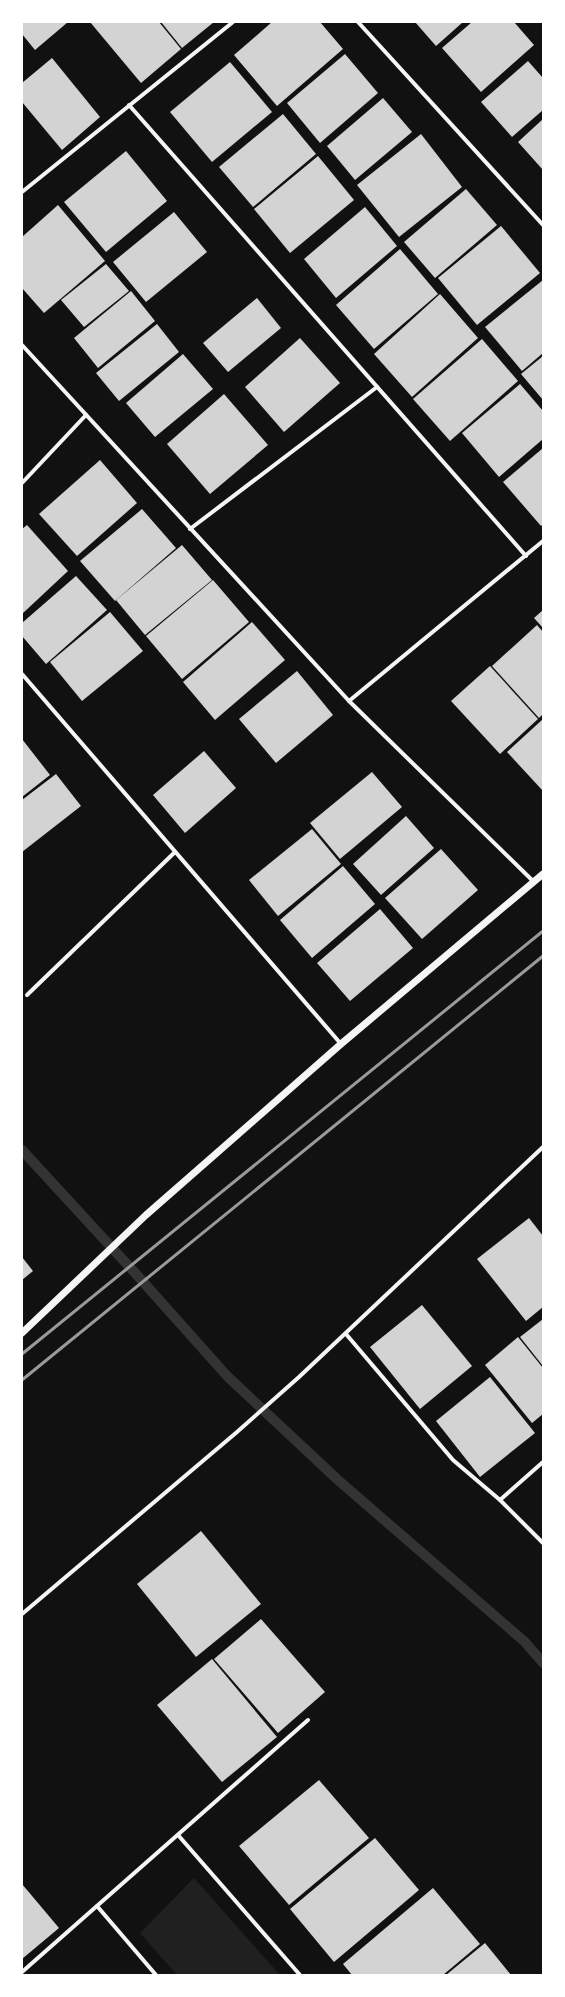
<svg xmlns="http://www.w3.org/2000/svg" width="565" height="1997" font-family="'IBM Plex Sans',sans-serif">
	<rect width="100%" height="100%" fill="#111"/>
	<!-- green -->
	<polygon fill="#202020" points="194,1878 280,1975 177,1975 140,1933"/>
	<g fill="none" stroke-linecap="round" stroke-linejoin="round">
		<!-- stream -->
		<polyline stroke="#333" stroke-width="10" points="22,1150 136,1274 228,1377 338,1480 525,1642 543,1663"/>
	</g>
	<!-- building -->
	<g fill="#d3d3d3">
		<polygon points="22,22 68,22 35,50 22,34"/>
		<polygon points="90,22 159,22 181,49 141,83"/>
		<polygon points="161,22 214,22 182,48"/>
		<polygon points="272,22 320,22 343,49 277,106 234,55"/>
		<polygon points="415,22 463,22 436,46"/>
		<polygon points="472,22 514,22 534,45 481,92 442,48"/>
		<polygon points="345,54 378,93 320,143 287,103"/>
		<polygon points="52,58 100,117 62,150 22,102 22,83"/>
		<polygon points="528,61 543,78 543,110 512,137 481,102"/>
		<polygon points="230,62 272,112 212,162 170,112"/>
		<polygon points="383,98 412,132 355,180 327,146"/>
		<polygon points="283,114 316,154 253,207 219,167"/>
		<polygon points="543,119 543,170 518,142"/>
		<polygon points="421,134 462,187 399,237 357,185"/>
		<polygon points="126,151 167,201 106,252 64,202"/>
		<polygon points="318,156 354,200 290,253 254,209"/>
		<polygon points="466,189 497,225 435,278 404,242"/>
		<polygon points="58,205 105,261 44,313 22,288 22,237"/>
		<polygon points="365,207 397,246 336,298 304,259"/>
		<polygon points="174,212 207,252 146,302 113,262"/>
		<polygon points="501,226 540,273 477,325 438,278"/>
		<polygon points="400,249 438,294 374,349 336,305"/>
		<polygon points="106,264 129,291 84,327 61,300"/>
		<polygon points="543,280 543,353 522,371 485,327"/>
		<polygon points="131,291 155,321 98,368 74,338"/>
		<polygon points="440,294 478,338 412,397 374,354"/>
		<polygon points="257,298 281,328 228,372 203,343"/>
		<polygon points="157,324 179,352 119,401 96,373"/>
		<polygon points="300,338 340,383 284,432 245,387"/>
		<polygon points="482,339 518,381 450,441 413,399"/>
		<polygon points="183,354 213,389 155,437 126,403"/>
		<polygon points="543,356 543,400 521,374"/>
		<polygon points="520,384 543,411 543,439 499,477 462,433"/>
		<polygon points="224,394 268,445 210,494 167,444"/>
		<polygon points="543,448 543,524 541,526 503,482"/>
		<polygon points="100,460 137,503 77,556 39,514"/>
		<polygon points="142,509 176,548 115,601 80,561"/>
		<polygon points="27,525 68,571 22,614 22,529"/>
		<polygon points="182,545 212,580 145,635 116,600"/>
		<polygon points="76,576 107,610 46,664 22,636 22,623"/>
		<polygon points="213,580 249,622 182,679 146,636"/>
		<polygon points="543,610 543,628 534,618"/>
		<polygon points="110,612 143,651 82,701 50,662"/>
		<polygon points="252,622 285,660 215,720 183,682"/>
		<polygon points="537,625 543,632 543,714 539,718 492,666"/>
		<polygon points="490,666 538,719 500,754 451,701"/>
		<polygon points="297,671 333,715 276,763 239,719"/>
		<polygon points="543,719 543,791 507,752"/>
		<polygon points="22,739 50,775 22,797"/>
		<polygon points="204,751 236,788 185,833 153,795"/>
		<polygon points="372,772 402,807 340,859 310,823"/>
		<polygon points="56,774 81,806 22,852 22,800"/>
		<polygon points="406,816 434,848 381,895 353,864"/>
		<polygon points="312,829 341,864 278,916 249,880"/>
		<polygon points="441,849 478,890 422,939 385,898"/>
		<polygon points="343,866 375,904 312,958 280,920"/>
		<polygon points="380,909 413,948 350,1001 317,963"/>
		<polygon points="529,1218 543,1236 543,1307 526,1321 477,1259"/>
		<polygon points="22,1257 33,1271 22,1280"/>
		<polygon points="422,1305 472,1366 420,1409 370,1347"/>
		<polygon points="543,1319 543,1366 520,1337"/>
		<polygon points="518,1337 543,1368 543,1414 532,1423 485,1365"/>
		<polygon points="490,1377 535,1433 480,1477 436,1421"/>
		<polygon points="201,1531 261,1604 196,1657 137,1584"/>
		<polygon points="261,1619 325,1692 278,1733 214,1659"/>
		<polygon points="212,1659 277,1737 222,1782 157,1705"/>
		<polygon points="319,1780 369,1838 289,1905 239,1846"/>
		<polygon points="375,1838 419,1890 334,1962 290,1909"/>
		<polygon points="22,1884 59,1928 22,1959"/>
		<polygon points="433,1888 480,1944 443,1975 352,1975 343,1964"/>
		<polygon points="485,1943 511,1975 446,1975"/>
	</g>
	<g fill="none" stroke-linecap="round" stroke-linejoin="round">
		<!-- minor -->
		<g stroke="#f5f5f5" stroke-width="4">
			<polyline points="358,22 543,225"/>
			<polyline points="129,105 526,556"/>
			<polyline points="22,192 233,22"/>
			<polyline points="22,345 349,701 534,882"/>
			<polyline points="22,483 86,415"/>
			<polyline points="190,529 377,387"/>
			<polyline points="22,674 341,1044"/>
			<polyline points="349,701 543,541"/>
			<polyline points="27,995 174,853"/>
			<polyline points="346,1334 453,1460 500,1500 543,1543"/>
			<polyline points="500,1500 543,1462"/>
			<polyline points="22,1614 237,1432 299,1377 543,1147"/>
			<polyline points="178,1835 300,1975"/>
			<polyline points="97,1906 156,1975"/>
			<polyline points="22,1972 308,1720"/>
		</g>
		<!-- tertiary -->
		<polyline stroke="#f5f5f5" stroke-width="7" points="22,1333 146,1215 341,1044 543,874"/>
		<!-- rail -->
		<g stroke="#9a9a9a" stroke-width="3">
			<polyline points="22,1354 543,931"/>
			<polyline points="22,1380 543,956"/>
		</g>
	</g>
	<!-- border -->
	<rect width="565" height="1997" fill="none" stroke="#ffffff" stroke-width="46"/>
</svg>
